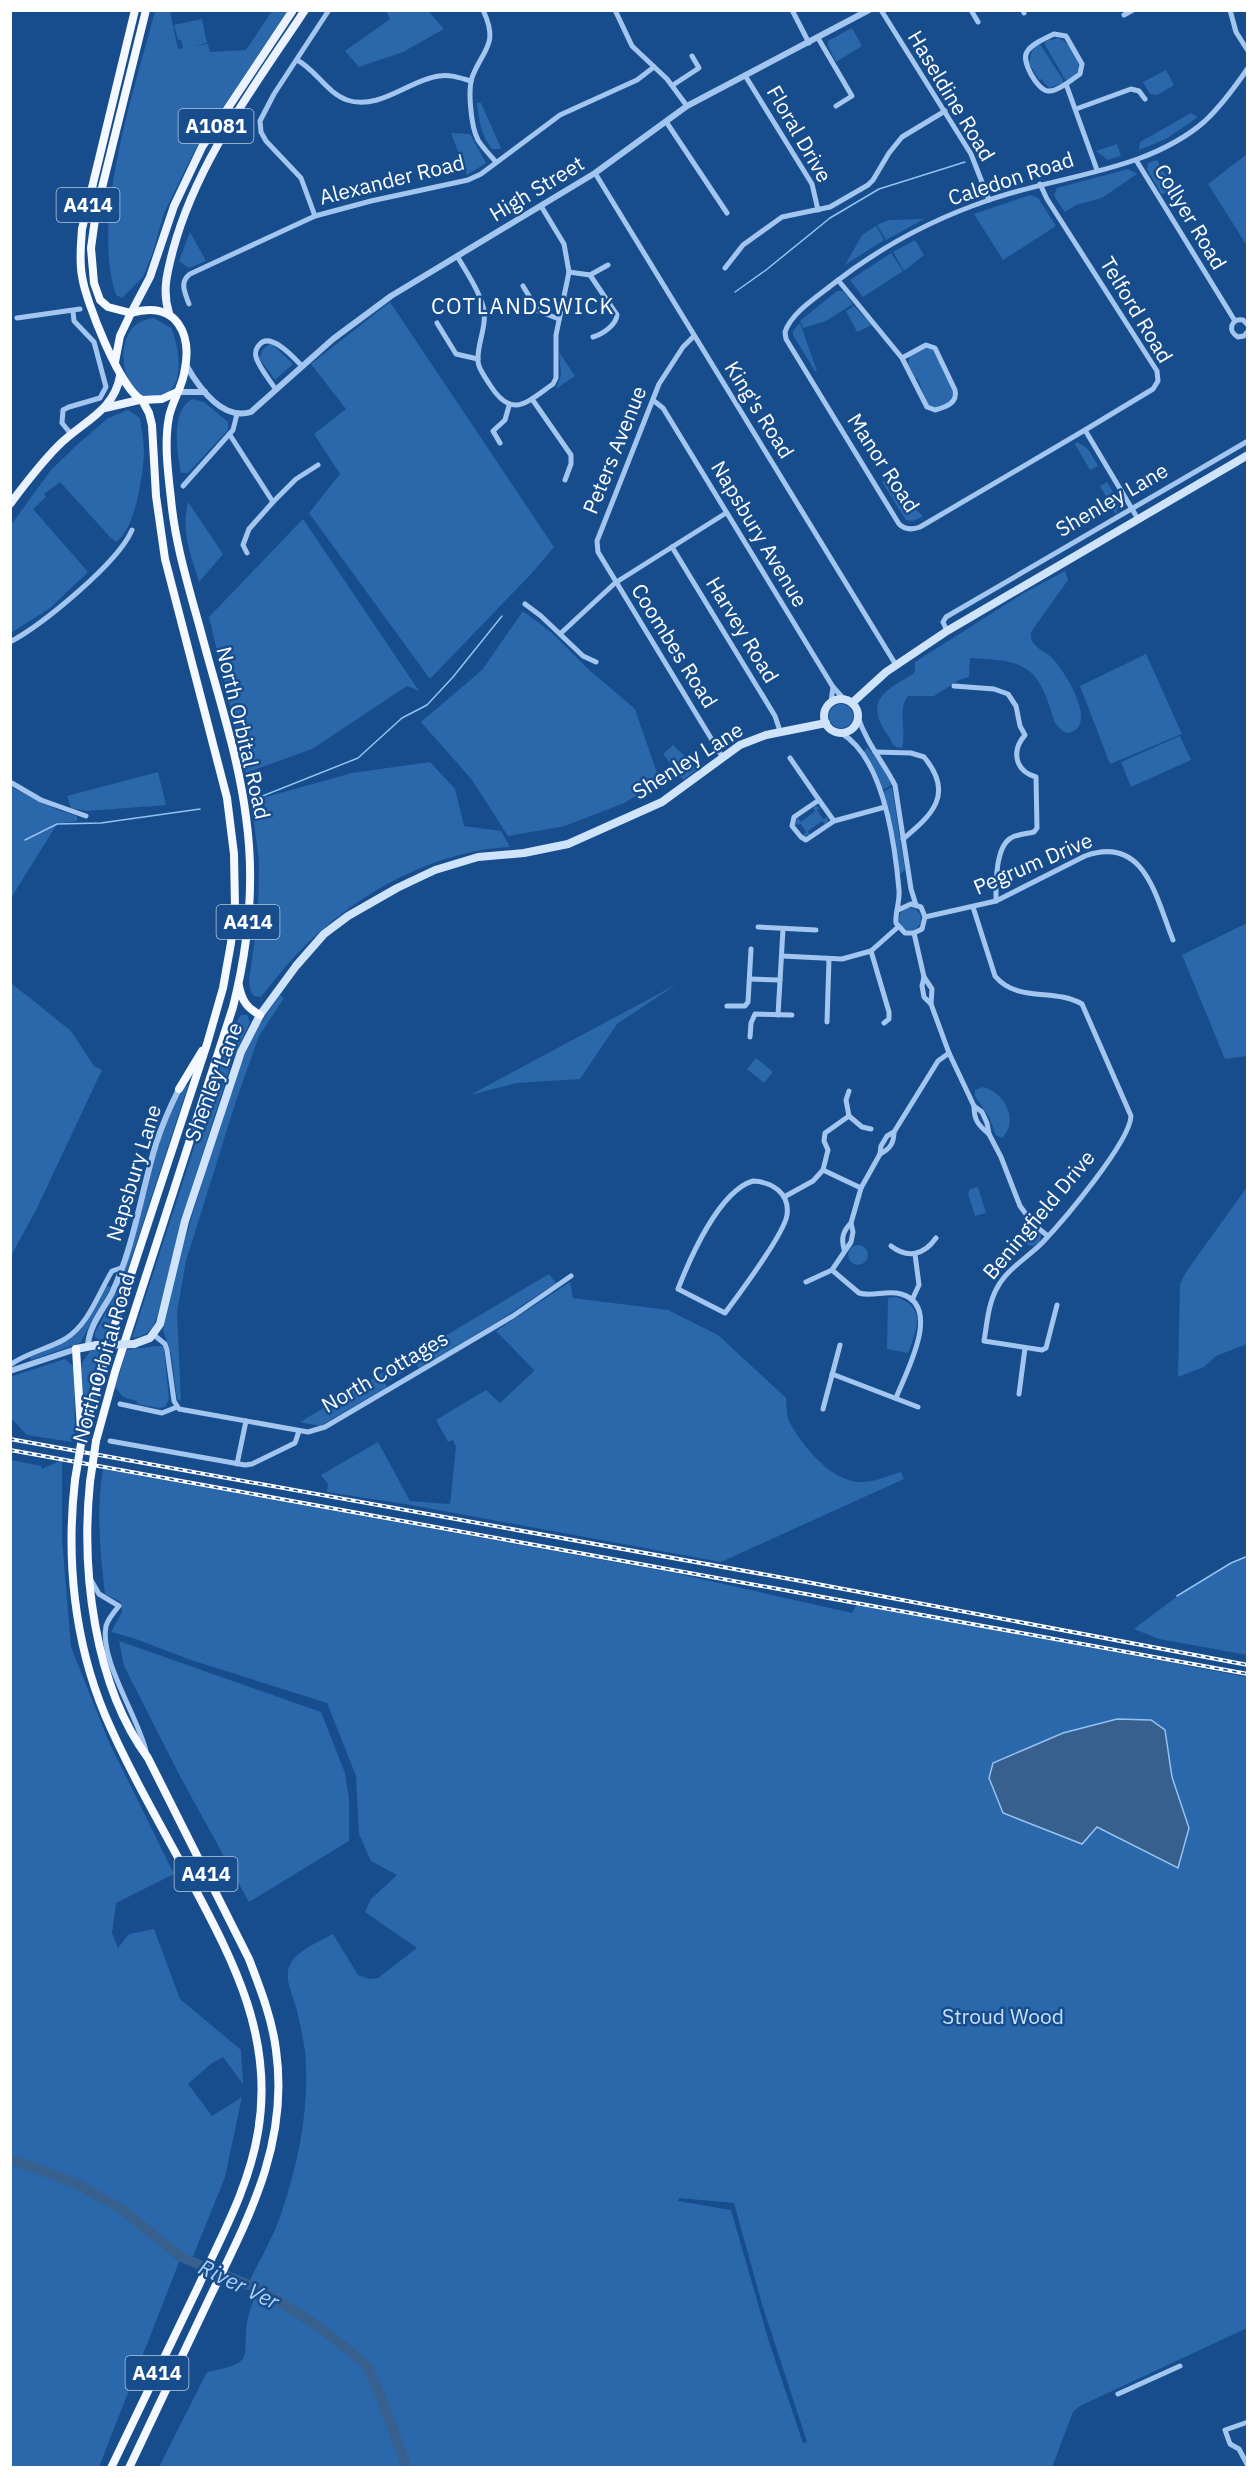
<svg xmlns="http://www.w3.org/2000/svg" width="1258" height="2478" font-family="'IBM Plex Sans',sans-serif">
	<rect width="100%" height="100%" fill="#174d8c"/>
	<!-- green -->
	<g fill="#2a67ab" fill-rule="evenodd">
		<path d="M155,11L170,12L178,49L183,48L181,40H178L174,25L202,19L207,43L193,46L208,44L210,52L246,50L272,11H287L195,150L164,213L153,252L143,277L122,298L116,295C90,218 135,89 155,11Z"/>
		<polygon points="386,11 428,11 444,29 403,52 359,67 345,51 390,19"/>
		<polygon points="852,28 862,46 836,62 828,46 828,41"/>
		<path d="M1058,38C1069,42 1080,57 1079,71L1066,81L1045,45V42L1050,39L1051,40Z"/>
		<polygon points="1040,44 1063,80 1063,83 1049,88 1041,79 1039,80 1029,63 1032,50"/>
		<polygon points="1166,70 1173,83 1173,86 1157,95 1150,94 1143,82"/>
		<path d="M477,103H481L501,148L500,149H492C481,135 479,121 477,103Z"/>
		<polygon points="1191,113 1198,117 1166,139 1139,150 1140,142"/>
		<polygon points="451,133 470,134 486,163 467,175"/>
		<polygon points="1117,144 1121,156 1108,160 1096,151"/>
		<polygon points="1247,154 1247,246 1208,184"/>
		<polygon points="1157,160 1173,188 1162,195 1147,169 1148,163"/>
		<polygon points="1128,169 1137,174 1102,198 1076,205 1065,212 1054,196 1057,188"/>
		<polygon points="1030,195 1038,198 1056,226 1003,260 974,214"/>
		<polygon points="924,219 886,240 877,225 889,220"/>
		<polygon points="876,226 884,240 845,265 862,235"/>
		<polygon points="190,232 206,261 189,268 179,261"/>
		<polygon points="915,240 924,255 904,271 893,252"/>
		<polygon points="891,253 903,271 863,297 850,280"/>
		<polygon points="837,291 843,291 853,304 826,321 803,328 800,321"/>
		<polygon points="390,302 554,547 532,573 430,679 309,513 340,474 314,434 346,409 311,364"/>
		<polygon points="854,306 872,325 857,332 846,311"/>
		<path d="M154,318L171,328C179,346 188,391 158,397C129,402 119,363 125,343C129,327 139,320 154,318Z"/>
		<polygon points="800,323 817,371 815,371 793,335 793,331"/>
		<polygon points="271,343 293,364 275,380 259,358 264,348"/>
		<path d="M927,347L934,350L954,394C950,404 938,410 928,406L918,379L915,378L908,363L910,356Z"/>
		<polygon points="559,352 575,376 556,389 561,375"/>
		<path d="M192,399L204,402L228,422V430L188,473H181C177,451 170,412 192,399Z"/>
		<path d="M128,410L140,418C141,429 144,440 144,451C143,475 136,528 116,542L111,538L60,482L44,494L46,497L33,509L88,572L50,608L11,633V525L51,470L77,445L108,418Z"/>
		<polygon points="1077,442 1088,449 1098,466 1090,470 1075,444"/>
		<polygon points="884,481 922,515 922,517 913,521 906,520 882,482"/>
		<polygon points="1107,482 1119,502 1116,515 1100,486"/>
		<path d="M188,502L223,554L199,582C190,551 181,534 188,502Z"/>
		<polygon points="303,519 419,691 407,686 312,749 246,773 209,617"/>
		<path d="M1065,571L1068,580L1031,632C1031,638 1031,641 1035,645C1039,650 1045,652 1050,656C1064,668 1102,730 1066,733C1056,727 1054,722 1051,711C1036,661 1018,661 970,658L969,677L959,680L934,696H908C897,710 907,732 902,748C893,748 893,744 889,737C864,702 882,692 913,674L915,671V662L1024,593Z"/>
		<polygon points="523,611 552,633 587,668 635,709 660,782 624,803 565,826 508,836 472,780 421,722 482,670"/>
		<polygon points="1146,654 1182,734 1110,764 1080,686"/>
		<circle cx="841" cy="716" r="12"/>
		<polygon points="1180,736 1191,760 1131,787 1121,762"/>
		<polygon points="673,745 698,769 683,780 663,754"/>
		<polygon points="867,747 879,762 892,785 882,790 864,752"/>
		<path d="M430,762L455,789L464,826L501,831L510,847C442,850 374,885 323,929C299,949 280,973 261,997L254,996L250,990L249,981L258,917L259,861L251,801L352,773Z"/>
		<polygon points="158,772 166,805 87,811 71,808 67,796"/>
		<polygon points="11,787 58,810 77,816 77,821 57,824 11,898"/>
		<polygon points="892,787 905,870 900,874 883,792"/>
		<polygon points="815,806 821,808 817,810 823,819 827,817 828,821 825,824 822,821 808,831 810,835 804,836 803,835 806,832 801,824 795,825 797,817 801,822 815,811 813,808"/>
		<circle cx="910" cy="919" r="11"/>
		<polygon points="1247,923 1247,1056 1225,1059 1182,955"/>
		<polygon points="11,983 71,1031 94,1066 102,1070 37,1208 11,1256"/>
		<polygon points="677,984 617,1024 580,1079 517,1083 470,1095"/>
		<polygon points="280,995 284,998 259,1036 235,1104 186,1261 177,1312 181,1401 177,1399 171,1353 163,1330 178,1263 227,1099 249,1044 259,1025"/>
		<path d="M241,1015H247L250,1022L232,1061L188,1199L157,1317C152,1330 147,1336 132,1338L234,1025Z"/>
		<polygon points="756,1058 773,1072 764,1083 747,1069"/>
		<polygon points="184,1085 188,1086 105,1338 99,1340 95,1337 95,1333 117,1291 139,1220 162,1133"/>
		<path d="M983,1087C1004,1092 1020,1120 1002,1138L996,1135L989,1117L975,1096V1090Z"/>
		<polygon points="978,1187 986,1213 975,1216 968,1194 970,1189"/>
		<polygon points="1247,1187 1247,1344 1216,1356 1204,1367 1178,1377 1180,1284 1186,1272"/>
		<polygon points="1030,1225 1041,1235 1040,1242 1033,1246 1028,1245 1026,1239 1027,1227"/>
		<circle cx="858" cy="1255" r="10"/>
		<polygon points="549,1274 556,1283 500,1320 419,1368 416,1364 385,1383 387,1387 320,1426 300,1422"/>
		<path d="M570,1282L573,1298L668,1310L718,1335L786,1398C787,1405 786,1415 789,1421C802,1446 833,1485 865,1482C877,1481 889,1475 901,1472L904,1479L721,1562L411,1505L327,1492L328,1484L321,1475L378,1442L410,1501L450,1504L456,1447L453,1440L448,1442L436,1420L486,1390L500,1403L532,1373L534,1370L496,1331Z"/>
		<path d="M107,1286L111,1287L80,1343L31,1360L30,1357C75,1340 85,1328 107,1286Z"/>
		<path d="M896,1297C928,1307 916,1331 908,1353L887,1349L888,1298Z"/>
		<polygon points="156,1346 162,1346 164,1349 169,1399 165,1407 159,1408 137,1404 137,1401 123,1397 115,1387 127,1350"/>
		<polygon points="101,1349 84,1407 82,1408 81,1372 82,1363 90,1351"/>
		<polygon points="65,1359 74,1367 75,1433 72,1442 27,1435 11,1418 10,1377"/>
		<polygon points="11,1460 41,1466 42,1469 62,1460 62,1538 71,1647 108,1740 174,1874 116,1903 112,1933 118,1948 129,1934 154,1929 180,1999 241,2050 243,2084 223,2057 212,2063 188,2084 212,2116 242,2097 225,2177 192,2259 181,2257 99,2467 11,2467"/>
		<path d="M103,1469L675,1573L852,1613L857,1604L1247,1677V2328L1080,2406L1073,2412L1052,2467H159L207,2372C260,2362 240,2357 248,2317C250,2308 255,2298 258,2289L248,2284C259,2261 273,2238 281,2214C299,2162 310,2106 305,2051C303,2038 300,2024 297,2011C294,1998 286,1983 288,1971C291,1952 319,1942 333,1934L358,1975L369,1979L378,1978L417,1948L365,1912L371,1899L397,1875L371,1861L359,1834L356,1776L327,1703L191,1660L133,1638L111,1632L122,1612L121,1602L105,1594C100,1553 96,1511 103,1469ZM1117,1719L1151,1720L1165,1730L1172,1777L1189,1828L1178,1868L1097,1827L993,1763L1063,1733ZM679,2198L734,2203L762,2304L807,2442L803,2443L769,2342L731,2210L678,2201Z"/>
		<path d="M1247,1556V1655L1159,1639L1134,1629C1169,1602 1206,1574 1247,1556Z"/>
		<polygon points="119,1641 321,1712 345,1773 349,1799 349,1841 249,1902 181,1778 124,1666"/>
	</g>
	<!-- water -->
	<polygon fill="#38608e" stroke="#95c2f1" stroke-width="1.5" points="1117,1719 1151,1720 1165,1730 1172,1777 1189,1828 1178,1868 1097,1827 1082,1844 1003,1813 989,1778 993,1763 1063,1733"/>
	<g fill="none" stroke-linecap="round" stroke-linejoin="round">
		<!-- stream -->
		<g stroke="#95c2f1" stroke-width="1.5">
			<polyline points="735,292 766,270 830,218 879,189 965,162"/>
			<polyline points="255,799 358,758 402,718 427,705 453,677 502,616"/>
			<polyline points="25,840 57,824 101,823 200,809"/>
			<polyline points="1177,1596 1231,1563 1248,1556"/>
		</g>
		<!-- river -->
		<polyline stroke="#38608e" stroke-width="10" points="10,2159 75,2183 120,2208 181,2257 261,2290 321,2328 366,2365 381,2397 407,2468"/>
		<!-- minor -->
		<g stroke="#a2c6ef" stroke-width="5">
			<path d="M483,10C499,44 484,48 473,75C467,88 471,127 478,140C483,148 490,155 496,162"/>
			<polyline points="615,10 632,46 667,79 687,106"/>
			<polyline points="792,10 809,43"/>
			<polyline points="881,10 971,154 989,200"/>
			<polyline points="971,10 978,22"/>
			<polyline points="1023,10 1024,13"/>
			<polyline points="1230,10 1236,32 1248,51"/>
			<polyline points="1124,15 1133,10"/>
			<polyline points="818,38 852,96 836,106"/>
			<path d="M297,60C316,70 327,93 347,100C379,111 409,80 439,76C450,74 460,78 471,81"/>
			<polyline points="746,77 812,184 818,210"/>
			<path d="M1066,84L1080,74L1082,64L1066,36L1054,34C1046,38 1031,44 1027,52C1021,61 1037,90 1048,91C1054,92 1061,87 1066,84L1097,170"/>
			<polyline points="673,85 699,68 692,56"/>
			<polyline points="1076,109 1131,89 1139,91 1145,99"/>
			<polyline points="667,123 727,213"/>
			<polyline points="1136,160 1235,321"/>
			<polyline points="595,173 896,665"/>
			<polyline points="1040,184 1047,199 1157,371 1158,381 1153,389 1085,430 1138,519"/>
			<polyline points="315,216 301,178 266,141 261,132 260,121 274,94 329,10"/>
			<path d="M457,256C467,273 479,290 484,310C487,327 477,343 478,361C478,369 486,378 490,385C512,420 527,402 553,384L556,378V335L569,272L564,244L541,206"/>
			<polyline points="725,268 743,245 782,217 830,207 868,185 873,180 889,153 902,137 945,111"/>
			<path d="M569,272L590,275L617,315C616,325 603,334 593,337"/>
			<polyline points="590,275 608,265"/>
			<path d="M838,280L902,358L926,345L935,348L955,390C958,403 946,407 935,410L927,407L902,358"/>
			<polyline points="523,286 538,311 559,319"/>
			<path d="M189,304C185,293 179,282 190,274L315,216L371,201L468,180L481,174L560,115L637,80L654,67"/>
			<polyline points="17,318 80,309"/>
			<polyline points="437,323 456,354 478,359"/>
			<path d="M1248,325L1243,320C1231,318 1227,331 1238,337L1244,336L1248,331"/>
			<polyline points="694,336 683,347 659,384 597,541 598,552 723,758"/>
			<path d="M276,390C270,380 259,368 256,357C255,353 256,348 260,344C271,332 294,358 302,366"/>
			<polyline points="532,399 571,455 571,464 565,480"/>
			<polyline points="654,401 663,408 833,687 844,699"/>
			<path d="M1085,430L920,527C912,530 905,530 899,524L786,339L785,332C792,312 817,297 833,284C879,248 933,219 989,200C1059,175 1147,172 1205,121C1222,105 1235,87 1248,68"/>
			<polyline points="71,434 62,423 63,410 69,407 100,398 106,387 94,342 74,321 73,311"/>
			<polyline points="230,435 273,502 249,529 243,545 247,553"/>
			<polyline points="500,443 493,431 505,420 509,406"/>
			<polyline points="183,486 233,430 237,414"/>
			<polyline points="273,502 296,479 318,465"/>
			<polyline points="672,547 775,716 780,731"/>
			<polyline points="525,604 541,616 583,656 596,662"/>
			<polyline points="947,631 943,622 946,617 1248,441"/>
			<polyline points="560,634 615,583 726,513"/>
			<path d="M10,642C42,625 118,563 132,530"/>
			<path d="M954,686L994,689L1008,694L1016,706L1020,726L1025,735C1011,751 1015,771 1036,777L1037,828L1034,832C1026,834 1017,834 1011,838C995,847 996,885 996,901"/>
			<polyline points="831,702 833,687"/>
			<path d="M858,717C867,744 882,760 895,785L911,889L916,905"/>
			<path d="M841,733C884,758 895,845 899,890C900,902 895,912 896,923L905,933H914L922,929L925,917L921,907L911,904L898,910"/>
			<path d="M875,752L911,753L924,757C955,794 932,815 903,839"/>
			<polyline points="790,758 819,800"/>
			<polyline points="10,782 41,800 86,816"/>
			<polyline points="834,821 819,800 794,817 792,826 801,837 806,840 834,821 885,807"/>
			<path d="M973,907L995,976C1017,1003 1055,988 1082,1004L1131,1116C1130,1142 1063,1221 1042,1243C1027,1258 1007,1269 997,1288C988,1304 987,1324 984,1341L1042,1350L1046,1348L1057,1305"/>
			<path d="M925,917L996,901L1085,856C1145,834 1156,898 1173,940"/>
			<polyline points="758,927 816,930"/>
			<polyline points="914,933 924,977 922,986 924,997 931,1004 949,1053 974,1106 982,1112 987,1123 989,1134 1001,1157 1020,1206 1034,1225 1048,1236"/>
			<polyline points="871,951 889,1012 889,1019 884,1023"/>
			<polyline points="782,956 842,959 871,951 898,927"/>
			<polyline points="924,977 932,989 931,1004"/>
			<polyline points="750,979 780,980"/>
			<polyline points="727,1006 745,1006 748,1002 751,949"/>
			<polyline points="778,1015 783,929"/>
			<polyline points="827,1022 829,959"/>
			<polyline points="750,1037 751,1023 755,1014 792,1015"/>
			<polyline points="849,1091 846,1100 849,1116 862,1127 871,1129"/>
			<path d="M974,1106C974,1120 978,1125 989,1134"/>
			<path d="M880,1154C890,1149 894,1143 894,1132"/>
			<polyline points="823,1170 828,1150 824,1141 825,1133 849,1116"/>
			<path d="M753,1181C772,1182 790,1193 787,1215C784,1235 739,1294 725,1313L678,1289C690,1258 719,1191 753,1181Z"/>
			<polyline points="784,1197 813,1181 823,1170 861,1188"/>
			<path d="M891,1246C908,1259 924,1255 936,1238"/>
			<path d="M844,1249C841,1238 843,1231 851,1223"/>
			<path d="M832,1270L859,1293C872,1297 887,1290 901,1294C943,1306 906,1372 896,1398"/>
			<polyline points="806,1282 832,1270 851,1242 853,1232 851,1223 861,1188 880,1154 881,1146 887,1136 894,1132 938,1061 949,1053"/>
			<polyline points="912,1300 919,1285 915,1254"/>
			<polyline points="154,1335 165,1344 167,1350 174,1401 179,1409 308,1432 325,1427 513,1316 571,1276"/>
			<path d="M10,1365C26,1353 48,1349 65,1339C89,1324 98,1294 112,1271L121,1268"/>
			<polyline points="832,1374 918,1407"/>
			<polyline points="1019,1394 1025,1348"/>
			<polyline points="120,1404 162,1413 177,1407"/>
			<polyline points="823,1409 840,1345"/>
			<polyline points="110,1441 245,1465 252,1464 295,1443 299,1431"/>
			<polyline points="237,1464 246,1421"/>
			<path d="M91,1580L99,1594L119,1606C114,1612 108,1619 106,1626C99,1659 138,1717 146,1751"/>
			<polyline points="1118,2394 1180,2366"/>
			<polyline points="1248,2422 1225,2430 1230,2444 1239,2449 1248,2466"/>
		</g>
		<!-- tertiary -->
		<g stroke="#a2c6ef" stroke-width="6">
			<path d="M186,365C198,386 222,421 251,412L333,339L391,296L595,173L687,106L869,10"/>
			<polyline points="177,392 205,392"/>
			<path d="M88,1347C88,1327 103,1310 112,1293C134,1246 141,1193 156,1144C162,1125 170,1107 179,1089"/>
			<polyline points="10,1371 76,1349"/>
		</g>
		<!-- secondary -->
		<g stroke="#cfe3fa" stroke-width="8">
			<circle cx="841" cy="716" r="17"/>
			<polyline points="852,703 886,672 947,631 1248,455"/>
			<polyline points="134,1344 150,1338 160,1324 185,1221 241,1052 260,1015 296,966 324,934 348,916 397,888 435,870 478,857 524,853 568,844 662,802 740,745 766,735 826,723"/>
			<polyline points="76,1349 97,1345"/>
		</g>
		<!-- primary -->
		<g stroke="#eaf2ff" stroke-width="8">
			<polyline points="131,313 150,277 174,206 202,147 293,10"/>
			<path d="M169,313C162,291 167,273 173,250C197,161 254,87 305,10"/>
			<polyline points="105,408 139,400"/>
			<path d="M10,504C25,484 40,464 58,446C81,422 114,412 120,376"/>
		</g>
		<!-- trunk -->
		<g stroke="#f4f8ff" stroke-width="8">
			<path d="M135,10L82,229C81,245 79,260 82,276C85,300 121,391 142,400L162,399L177,392"/>
			<polyline points="131,313 108,307 100,300 94,283 91,248 96,212 146,10"/>
			<path d="M239,986C242,1001 247,1008 260,1015"/>
			<polyline points="179,1089 202,1051"/>
			<polyline points="76,1349 81,1430"/>
			<polyline points="82,1438 117,1317 207,1044 223,988 231,943 235,908 234,854 227,798 165,559 156,496 152,425 149,413 142,400"/>
			<path d="M96,1441L115,1372L233,1007C249,944 255,881 246,817C238,754 217,693 201,632C189,588 175,544 171,499C168,473 164,442 169,417C172,402 181,389 184,374C193,334 177,300 131,313L120,336L115,362"/>
			<path d="M75,1480C66,1559 74,1641 105,1715C130,1773 163,1829 193,1885C235,1964 274,2039 258,2132C249,2187 222,2235 199,2285C170,2346 140,2407 111,2468"/>
			<path d="M90,1482C81,1571 94,1685 148,1758L249,1959C260,1988 272,2018 276,2050C289,2142 250,2215 211,2295C184,2353 156,2410 129,2468"/>
		</g>
		<!-- rail casing -->
		<g stroke="#fff" stroke-width="4">
			<g id="rail">
				<polyline points="10,1439 801,1581 1248,1665"/>
				<polyline points="10,1450 1248,1674"/>
			</g>
		</g>
		<!-- rail -->
		<use href="#rail" stroke="#174d8c" stroke-width="1.5" stroke-dasharray="4.5" stroke-linecap="butt"/>
		<!-- secondary-bridge -->
		<polyline stroke="#cfe3fa" stroke-width="8" points="97,1345 134,1344"/>
		<!-- trunk-bridge -->
		<g stroke="#f4f8ff" stroke-width="8">
			<polyline points="75,1480 82,1438"/>
			<polyline points="90,1482 96,1441"/>
		</g>
	</g>
	<g text-anchor="middle" stroke-width="5" stroke-linejoin="round" paint-order="stroke">
		<!-- shield labels -->
		<g fill="#174d8c" stroke="#b9cadc" stroke-width="1.5">
			<rect x="178.5" y="109" width="75" height="34" rx="4.5"/>
			<rect x="56.5" y="188" width="63" height="34" rx="4.5"/>
			<rect x="216.5" y="905" width="63" height="34" rx="4.5"/>
			<rect x="174.5" y="1857" width="63" height="34" rx="4.5"/>
			<rect x="125.5" y="2356" width="63" height="34" rx="4.5"/>
		</g>
		<g font-size="20" font-weight="bold" fill="#fff">
			<text x="216" y="133">A1081</text>
			<text x="88" y="212">A414</text>
			<text x="248" y="929">A414</text>
			<text x="206" y="1881">A414</text>
			<text x="157" y="2380">A414</text>
		</g>
		<!-- street labels -->
		<g font-size="21" fill="#fff" stroke="#174d8c">
			<text transform="translate(951 96) rotate(59)" y="7">Haseldine Road</text>
			<text transform="translate(799 134) rotate(60)" y="7">Floral Drive</text>
			<text transform="translate(1011 179) rotate(-18)" y="7">Caledon Road</text>
			<text transform="translate(392 180) rotate(-14)" y="7">Alexander Road</text>
			<text transform="translate(537 189) rotate(-31)" y="7">High Street</text>
			<text transform="translate(1190 217) rotate(59)" y="7">Collyer Road</text>
			<text transform="translate(1136 310) rotate(59)" y="7">Telford Road</text>
			<text transform="translate(759 410) rotate(58)" y="7">King's Road</text>
			<text transform="translate(615 450) rotate(-68)" y="7">Peters Avenue</text>
			<text transform="translate(883 463) rotate(57)" y="7">Manor Road</text>
			<text transform="translate(1112 500) rotate(-30)" y="7">Shenley Lane</text>
			<text transform="translate(759 534) rotate(59)" y="7">Napsbury Avenue</text>
			<text transform="translate(742 630) rotate(59)" y="7">Harvey Road</text>
			<text transform="translate(674 646) rotate(58)" y="7">Coombes Road</text>
			<text transform="translate(243 733) rotate(77)" y="7">North Orbital Road</text>
			<text transform="translate(688 761) rotate(-32)" y="7">Shenley Lane</text>
			<text transform="translate(1033 864) rotate(-23)" y="7">Pegrum Drive</text>
			<text transform="translate(214 1082) rotate(-69)" y="7">Shenley Lane</text>
			<text transform="translate(134 1173) rotate(-73)" y="7">Napsbury Lane</text>
			<text transform="translate(1039 1215) rotate(-50)" y="7">Beningfield Drive</text>
			<text transform="translate(104 1358) rotate(-74)" y="7">North Orbital Road</text>
			<text transform="translate(385 1372) rotate(-30)" y="7">North Cottages</text>
		</g>
		<!-- park labels -->
		<g font-size="21" fill="#c8e0fb" stroke="#174d8c">
			<text x="1003" y="2024">Stroud Wood</text>
		</g>
		<!-- neighbourhood labels -->
		<g font-size="22" letter-spacing="1.5" fill="#fff" stroke="#174d8c">
			<text x="523" y="314">COTLANDSWICK</text>
		</g>
		<!-- water labels -->
		<g font-size="22" font-style="italic" fill="#aed0f6" stroke="#174d8c">
			<text transform="translate(239 2284) rotate(26)" y="8">River Ver</text>
		</g>
	</g>
	<!-- border -->
	<rect width="1258" height="2478" fill="none" stroke="#ffffff" stroke-width="24"/>
</svg>
